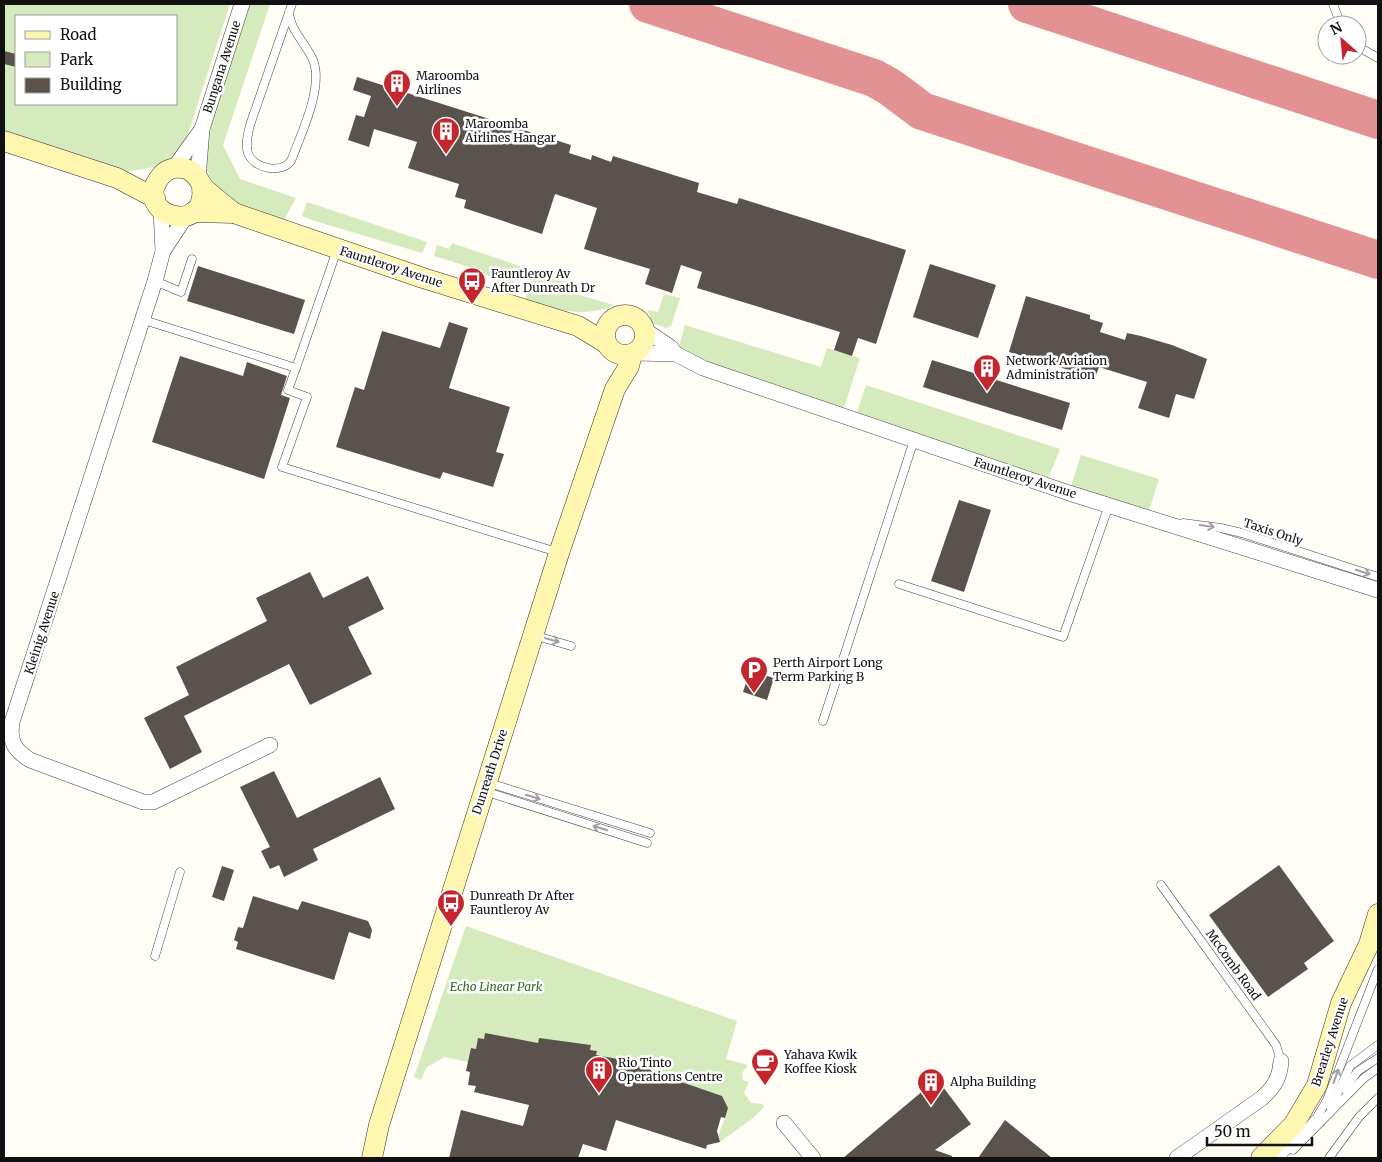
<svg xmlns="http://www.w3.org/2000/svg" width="1382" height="1162" font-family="Merriweather,serif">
	<rect width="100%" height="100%" fill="#fffdf5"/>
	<!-- green -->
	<g fill="#d5ebbd" fill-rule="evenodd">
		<path d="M4,4H230L186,140L172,157L154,167L125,172L4,133ZM16,16H176V104H16Z"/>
		<path d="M248,4H270L223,145L240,179L296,198L283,222C254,211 212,198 205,163C204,155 206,147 206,139Z"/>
		<polygon points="307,202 427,242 422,253 315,221 302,216"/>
		<path d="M452,243L520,266L511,292L503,289C496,273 451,261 434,256L437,245L449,249Z"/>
		<path d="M535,271L571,283L569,292L614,305C584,319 555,309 525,300Z"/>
		<polygon points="664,294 680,298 671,326 666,328 652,323 648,310 658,312"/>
		<polygon points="685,325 821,367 827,348 860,358 843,411 690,357 679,347"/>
		<polygon points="866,385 1060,449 1048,479 856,415"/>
		<polygon points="1081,455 1159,479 1147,517 1069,493"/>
		<polygon points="466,926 737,1021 726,1059 748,1065 742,1073 743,1080 749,1082 744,1093 751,1103 763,1104 764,1107 753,1118 720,1142 718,1136 728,1109 721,1096 670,1078 669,1075 656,1072 655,1076 652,1075 651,1068 593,1069 597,1051 590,1050 591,1045 576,1043 574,1048 478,1039 476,1049 468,1062 444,1057 426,1068 421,1080 414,1077"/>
	</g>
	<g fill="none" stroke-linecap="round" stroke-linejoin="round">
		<!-- taxiway -->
		<g stroke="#e29292" stroke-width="38">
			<polyline points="648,4 874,78 890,87 922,111 1378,260"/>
			<polyline points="1027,4 1378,120"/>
		</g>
	</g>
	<!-- building -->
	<g fill="#5a524d">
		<polygon points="4,51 16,54 16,67 4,64"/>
		<polygon points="357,77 571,145 569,153 591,160 592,155 611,162 613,156 699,183 697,192 737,204 739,198 906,250 876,344 858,338 852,356 834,350 840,332 697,288 702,272 681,265 672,293 645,284 650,269 584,249 597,208 555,194 542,234 464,208 466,200 455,197 459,184 408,168 417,142 374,129 369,147 348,140 356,115 364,117 371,96 353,90"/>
		<polygon points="930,264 996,285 978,338 913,317"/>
		<polygon points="198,266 305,300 294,334 187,301"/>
		<polygon points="1026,296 1090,315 1090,319 1103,323 1100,332 1125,340 1127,333 1141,336 1172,345 1207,359 1194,399 1176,394 1169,418 1138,408 1147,382 1099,367 1095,378 1009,352"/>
		<polygon points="449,322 468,328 449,388 510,407 496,452 504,454 493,487 443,472 440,479 336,447 355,387 364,390 382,331 440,348"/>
		<polygon points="180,356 243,376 247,362 287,376 281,395 290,398 264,479 152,442"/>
		<polygon points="932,360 1070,403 1062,430 923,387"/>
		<polygon points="959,500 991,510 964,592 931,581"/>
		<polygon points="310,572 323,598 368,576 384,609 348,627 372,674 310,705 289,664 184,716 202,752 170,769 144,718 189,695 176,667 267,621 256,598"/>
		<polygon points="750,671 774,678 767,700 743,692"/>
		<polygon points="274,771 297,818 380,777 395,809 313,849 318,860 284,877 279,865 270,869 261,851 270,847 240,787"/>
		<polygon points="1279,865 1334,941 1304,963 1308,969 1268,997 1209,915"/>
		<polygon points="222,866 234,870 224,901 212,897"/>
		<polygon points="253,896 298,910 302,901 368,921 372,930 370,939 349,932 334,980 236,949 238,942 234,940 238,927 243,928"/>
		<polygon points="485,1033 538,1043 539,1038 591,1045 590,1050 597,1051 596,1055 634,1062 634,1065 651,1068 651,1071 669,1075 670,1078 722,1096 728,1108 725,1118 721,1117 717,1131 720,1142 707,1145 706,1149 616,1120 606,1151 583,1144 578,1158 449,1158 461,1110 523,1126 529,1105 474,1092 476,1086 468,1085 470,1072 466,1071 471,1048 476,1049 478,1038 484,1039"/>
		<polygon points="937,1079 971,1124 935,1150 952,1156 952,1158 843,1158"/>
		<polygon points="1005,1120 1052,1158 978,1158"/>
	</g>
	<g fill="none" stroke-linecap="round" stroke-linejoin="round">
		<!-- service casing -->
		<g stroke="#444" stroke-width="9">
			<g id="service">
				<polyline points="1333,4 1341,25"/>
				<path d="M289,12C290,30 306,44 313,60C324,87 301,134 291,161C281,174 254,169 248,153C245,144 248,134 250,125L292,4"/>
				<polyline points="1357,46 1378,58"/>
				<polyline points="155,281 181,292 192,259"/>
				<polyline points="144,320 296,368 288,390 307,397 282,467 557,552"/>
				<polyline points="296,368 337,250"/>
				<polyline points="1183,523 1221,528 1242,533 1378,577"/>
				<polyline points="899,584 1063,637 1109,505"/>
				<polyline points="533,635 571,646"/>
				<polyline points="823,721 914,440"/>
				<polyline points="489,783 650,833"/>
				<polyline points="484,791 647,843"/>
				<polyline points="1161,885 1276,1045 1281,1061"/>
				<polyline points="155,956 180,872"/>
				<polyline points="1344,1089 1358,1071 1378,1058"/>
				<polyline points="1331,1108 1350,1066 1378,1045"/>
				<polyline points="1293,1150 1364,1078 1378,1068"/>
				<polyline points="1280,1158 1317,1117 1327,1100 1378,969"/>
				<polyline points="1329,1158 1359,1117 1378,1098"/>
			</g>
		</g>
		<!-- minor casing -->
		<g stroke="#444" stroke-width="16">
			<g id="minor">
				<polyline points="174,168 202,129"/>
				<polyline points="198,178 202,129 242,4"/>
				<path d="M161,210L163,251L155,281L12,722C9,741 14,750 30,760L143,802H153L270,745"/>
				<polyline points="163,251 186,216"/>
				<polyline points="646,331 670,347 676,354"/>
				<polyline points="636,353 676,354 703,368 1069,493 1378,590"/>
				<polyline points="784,1123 813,1158"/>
				<path d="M1177,1158L1262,1098C1274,1087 1280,1078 1281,1061"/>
			</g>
		</g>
		<!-- secondary casing -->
		<g stroke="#333" stroke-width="21">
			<g id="secondary">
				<polyline points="4,141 117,178 155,198"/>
				<path d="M202,187C208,238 131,215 160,177C169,165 187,165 196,176C200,180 201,185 205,189C214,197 224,205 234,213"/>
				<polyline points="193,212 234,213 423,278 578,326 606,343"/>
				<circle cx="625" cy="335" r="20"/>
				<polyline points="372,1158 379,1125 559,553 615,389 629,366 632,354"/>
				<polyline points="1261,1158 1294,1124 1317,1085 1341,1003 1369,944 1378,914"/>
			</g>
		</g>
		<!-- service -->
		<use href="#service" stroke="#fff" stroke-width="8"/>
		<!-- minor -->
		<use href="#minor" stroke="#fff" stroke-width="15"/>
		<!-- secondary -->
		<use href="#secondary" stroke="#fff6b0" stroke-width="20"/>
	</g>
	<!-- one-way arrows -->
	<defs><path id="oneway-shaft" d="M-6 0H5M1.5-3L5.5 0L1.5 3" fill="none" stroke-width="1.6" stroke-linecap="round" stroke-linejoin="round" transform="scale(1.25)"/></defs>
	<g stroke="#a0a0a0">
		<use href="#oneway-shaft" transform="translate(1207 526) rotate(8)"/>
		<use href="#oneway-shaft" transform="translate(1363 572) rotate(18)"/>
		<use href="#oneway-shaft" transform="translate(552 640) rotate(16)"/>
		<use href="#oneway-shaft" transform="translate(533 797) rotate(17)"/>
		<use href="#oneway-shaft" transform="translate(600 828) rotate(-162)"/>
		<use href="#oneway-shaft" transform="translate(1336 1076) rotate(-70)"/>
	</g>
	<!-- icons -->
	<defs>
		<g id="building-pin" transform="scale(1.4375)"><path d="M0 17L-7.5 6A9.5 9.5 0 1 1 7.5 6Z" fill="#c4262e" stroke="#fff"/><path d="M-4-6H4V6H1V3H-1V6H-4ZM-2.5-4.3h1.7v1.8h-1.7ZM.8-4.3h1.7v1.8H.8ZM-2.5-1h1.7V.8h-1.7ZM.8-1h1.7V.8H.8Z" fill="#fff"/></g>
		<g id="bus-pin" transform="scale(1.4375)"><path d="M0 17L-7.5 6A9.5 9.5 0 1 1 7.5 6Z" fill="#c4262e" stroke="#fff"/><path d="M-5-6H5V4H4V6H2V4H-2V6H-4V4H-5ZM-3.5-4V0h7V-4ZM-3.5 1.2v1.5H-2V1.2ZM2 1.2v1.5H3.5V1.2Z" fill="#fff"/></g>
		<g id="parking-pin" transform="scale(1.4375)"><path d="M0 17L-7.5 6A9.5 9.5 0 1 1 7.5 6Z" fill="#c4262e" stroke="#fff"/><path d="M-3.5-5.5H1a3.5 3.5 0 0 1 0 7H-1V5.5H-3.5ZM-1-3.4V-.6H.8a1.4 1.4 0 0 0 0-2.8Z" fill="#fff"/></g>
		<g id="cafe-pin" transform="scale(1.4375)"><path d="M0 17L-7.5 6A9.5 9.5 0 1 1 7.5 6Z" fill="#c4262e" stroke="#fff"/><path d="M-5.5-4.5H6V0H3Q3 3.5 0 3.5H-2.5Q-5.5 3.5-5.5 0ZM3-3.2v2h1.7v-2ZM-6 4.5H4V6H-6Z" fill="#fff"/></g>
	</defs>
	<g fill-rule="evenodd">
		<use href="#building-pin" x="397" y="83"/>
		<use href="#building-pin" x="446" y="131"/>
		<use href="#bus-pin" x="472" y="281"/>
		<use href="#building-pin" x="987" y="368"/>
		<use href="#parking-pin" x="754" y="670"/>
		<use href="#bus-pin" x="451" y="903"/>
		<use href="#cafe-pin" x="765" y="1062"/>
		<use href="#building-pin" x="599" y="1070"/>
		<use href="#building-pin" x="931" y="1082"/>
	</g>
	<g text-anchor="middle" stroke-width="5" stroke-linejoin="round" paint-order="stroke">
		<!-- street labels -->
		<g font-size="12" fill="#111" stroke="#fff">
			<text transform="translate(222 67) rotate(-72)" y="4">Bungana Avenue</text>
			<text transform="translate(391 267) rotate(18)" y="4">Fauntleroy Avenue</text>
			<text transform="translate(1025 478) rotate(18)" y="4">Fauntleroy Avenue</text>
			<text transform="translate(1273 532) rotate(18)" y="4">Taxis Only</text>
			<text transform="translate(42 633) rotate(-72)" y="4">Kleinig Avenue</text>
			<text transform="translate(490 772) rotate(-72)" y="4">Dunreath Drive</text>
			<text transform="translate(1233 965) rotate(54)" y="4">McComb Road</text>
			<text transform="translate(1330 1042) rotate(-72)" y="4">Brearley Avenue</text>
		</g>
		<!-- poi labels -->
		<g font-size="12" fill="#111" stroke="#fff" text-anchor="start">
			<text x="416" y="80">Maroomba<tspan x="416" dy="14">Airlines</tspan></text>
			<text x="465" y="128">Maroomba<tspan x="465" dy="14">Airlines Hangar</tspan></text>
			<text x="491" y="278">Fauntleroy Av<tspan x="491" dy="14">After Dunreath Dr</tspan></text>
			<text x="1006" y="365">Network Aviation<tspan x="1006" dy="14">Administration</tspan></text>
			<text x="773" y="667">Perth Airport Long<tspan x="773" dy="14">Term Parking B</tspan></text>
			<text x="470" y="900">Dunreath Dr After<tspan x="470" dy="14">Fauntleroy Av</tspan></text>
			<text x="784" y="1059">Yahava Kwik<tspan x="784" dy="14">Koffee Kiosk</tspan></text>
			<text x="618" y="1067">Rio Tinto<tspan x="618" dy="14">Operations Centre</tspan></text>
			<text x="950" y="1086">Alpha Building</text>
		</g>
		<!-- park labels -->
		<g font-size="12" font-style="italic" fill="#2f6b1f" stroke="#fff">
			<text x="496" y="991">Echo Linear Park</text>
		</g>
	</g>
	<!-- border -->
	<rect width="1382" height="1162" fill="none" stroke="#111111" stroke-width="10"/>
	<!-- legend -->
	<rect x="15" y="15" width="162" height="90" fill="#ffffff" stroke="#a0a0a0"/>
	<rect x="25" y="31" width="25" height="8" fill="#fff6b0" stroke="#a0a0a0"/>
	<text x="60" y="40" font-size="15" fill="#111111">Road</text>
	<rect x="25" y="52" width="25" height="15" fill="#d5ebbd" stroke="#a0a0a0"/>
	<text x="60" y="65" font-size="15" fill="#111111">Park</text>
	<rect x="25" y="78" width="25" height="15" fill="#5a524d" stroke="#a0a0a0"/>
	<text x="60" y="90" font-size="15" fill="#111111">Building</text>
	<!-- north arrow -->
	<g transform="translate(1342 40) rotate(333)"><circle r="24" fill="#ffffff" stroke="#a0a0a0"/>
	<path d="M0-4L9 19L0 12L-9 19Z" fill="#c4262e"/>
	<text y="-8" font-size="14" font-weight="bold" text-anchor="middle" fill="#111111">N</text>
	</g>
	<!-- scale -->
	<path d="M1207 1137v8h105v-8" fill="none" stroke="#111111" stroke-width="2.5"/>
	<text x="1214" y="1137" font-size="15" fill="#111111" stroke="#ffffff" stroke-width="4" paint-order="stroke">50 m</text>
</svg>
